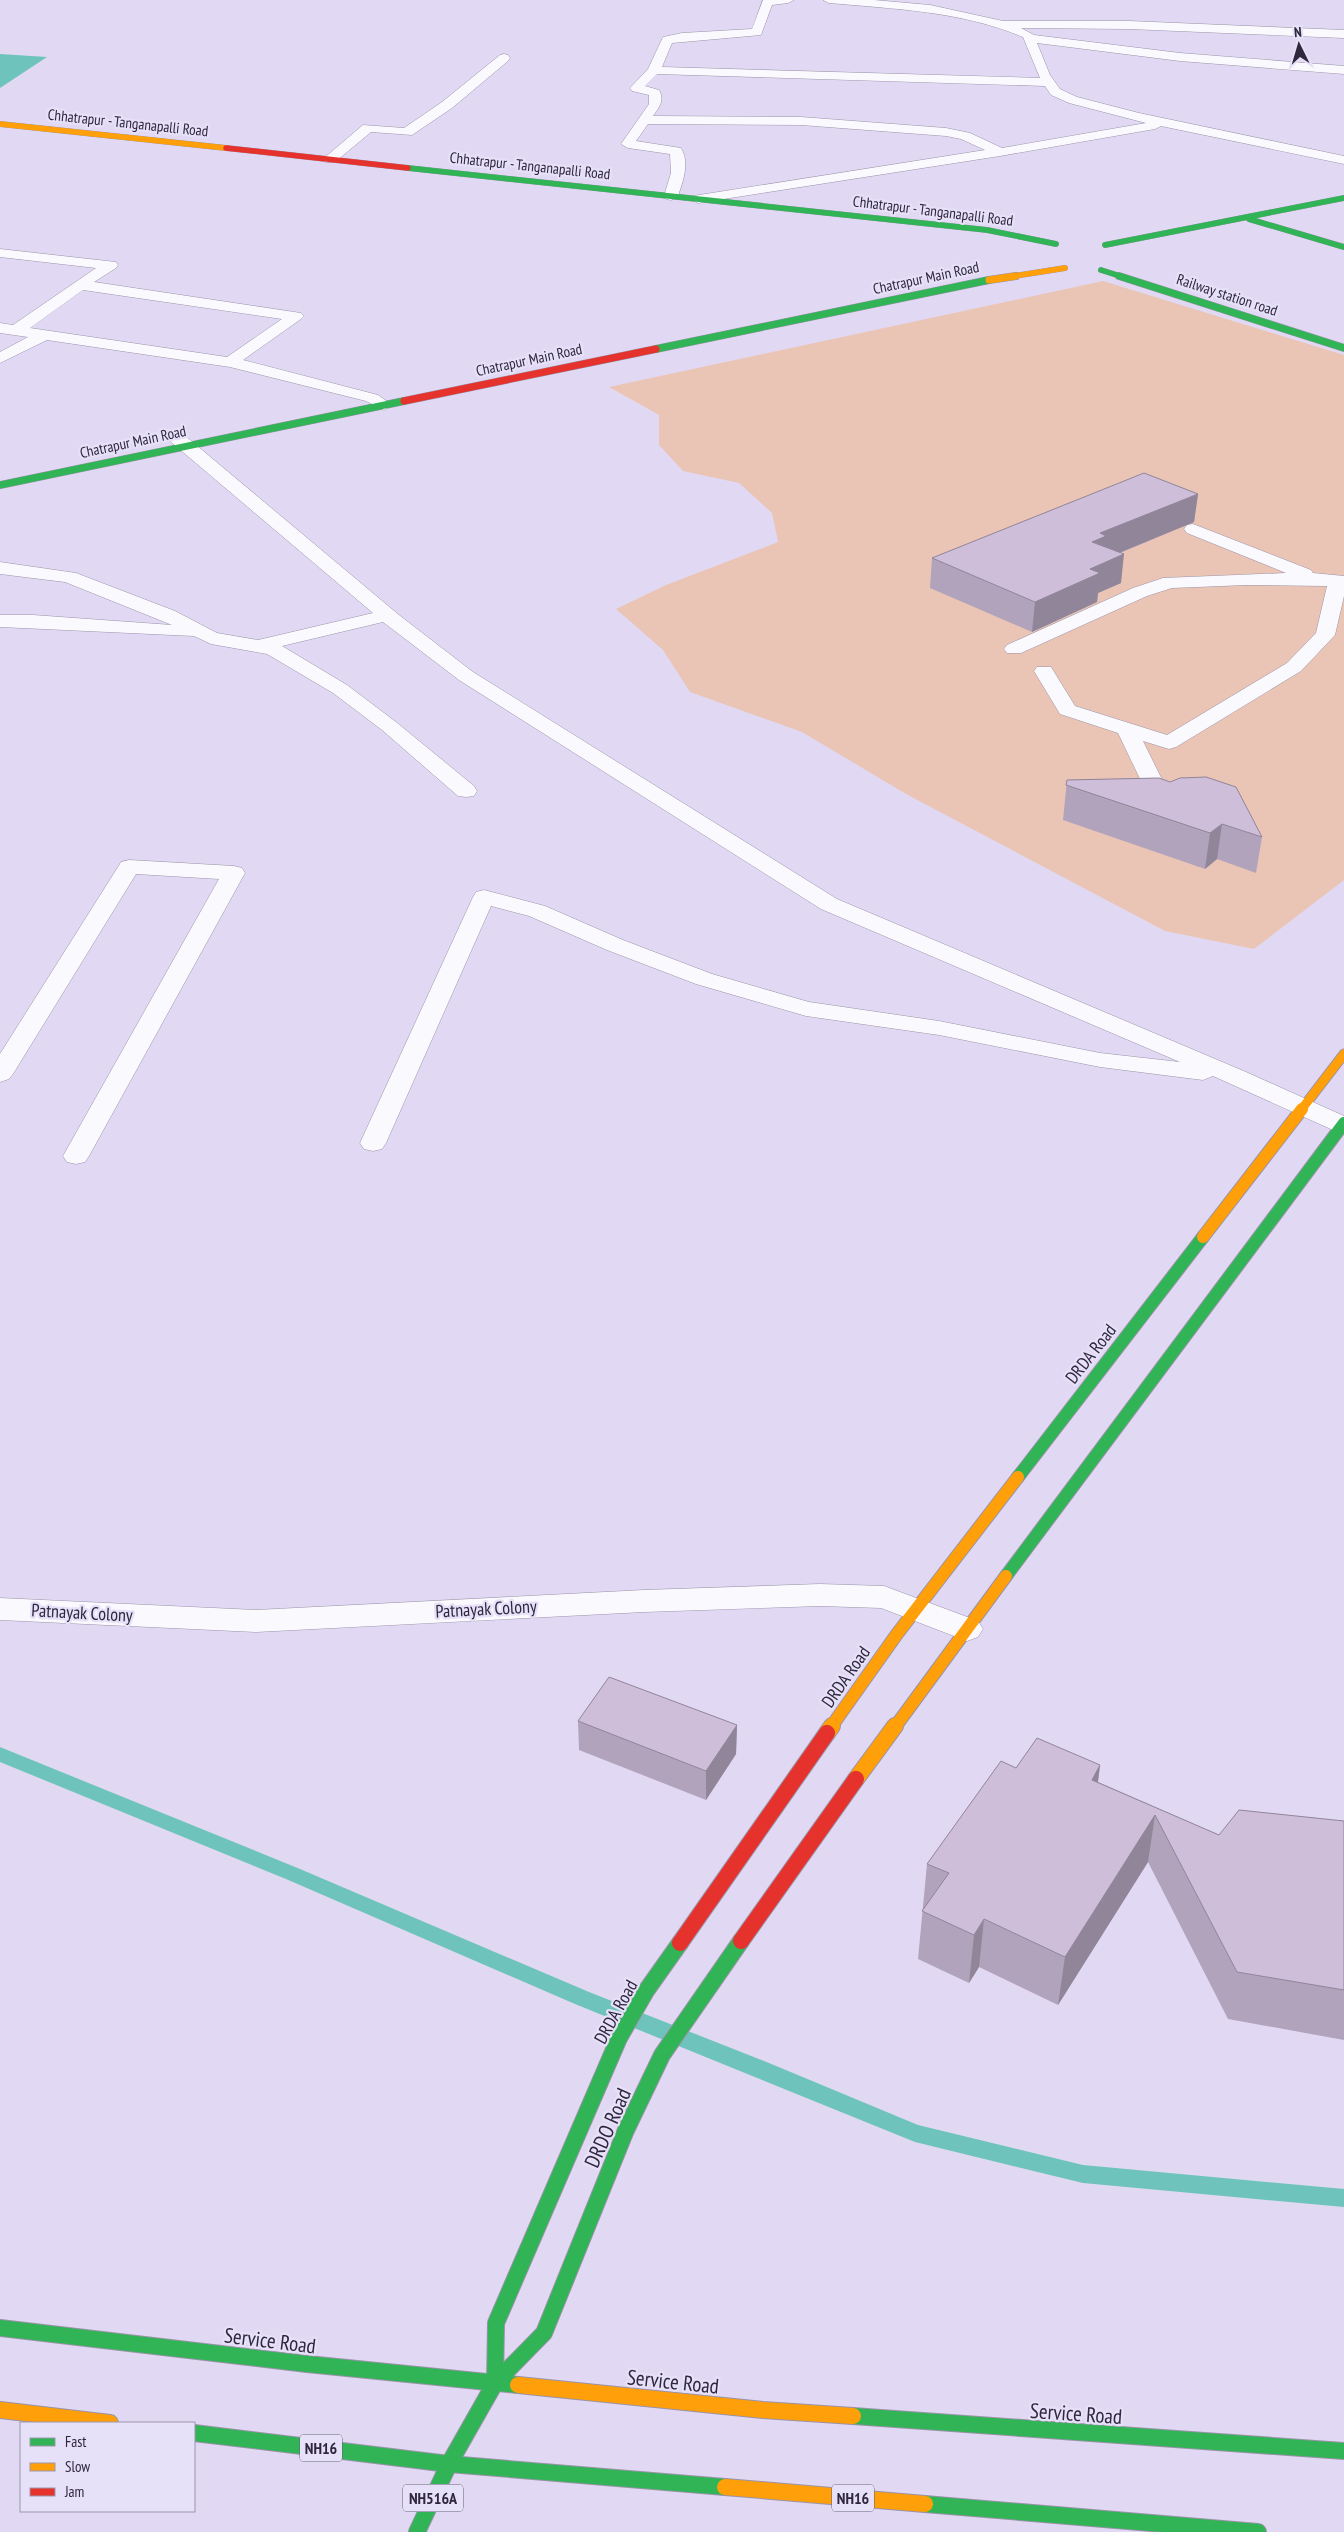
<svg xmlns="http://www.w3.org/2000/svg" width="1344" height="2532" font-family="'PT Sans Narrow',sans-serif">
	<rect width="100%" height="100%" fill="#e1d9f3"/>
	<!-- green -->
	<polygon fill="#eac5b6" points="1103,281 1344,355 1344,880 1254,949 1165,931 906,794 802,732 690,692 663,650 616,609 666,585 778,542 772,513 739,483 683,471 659,445 659,415 609,387"/>
	<!-- water -->
	<polygon fill="#6ec4bc" points="0,54 47,57 0,88"/>
	<g fill="none" stroke-linecap="round" stroke-linejoin="round">
		<!-- stream -->
		<polygon fill="#6ec4bc" fill-rule="evenodd" points="0,1747 300,1869 589,1992 769,2063 918,2125 1083,2165 1344,2189 1344,2207 1083,2183 915,2142 575,2004 286,1879 0,1762"/>
		<!-- street casing -->
		<g stroke="#9a93a9" stroke-width="1">
			<g id="street">
				<path d="M763,0H794L788,3L772,5L761,35L672,43L662,67L1040,78L1023,37C961,11 895,9 829,3L823,0H874L930,5L1003,21H1129L1344,30V38L1129,29L1021,28L1034,35L1180,53L1344,66V74L1180,61L1037,43L1050,75L1060,89L1077,97L1139,113L1344,156V164L1161,126L1155,129L1000,156L698,203L691,199L693,196L985,150L961,139L946,136L801,125L648,124L636,141L681,148C690,163 683,181 678,196L671,200L666,199L664,196L671,173L670,154L628,148L621,144L649,104V95L632,91L630,88L648,69L663,37L682,33L752,29ZM657,74L1045,86L1051,95L1069,103L1146,123L1002,148L970,133L946,128L801,117L653,116C659,108 665,100 659,90L645,86Z"/>
				<polygon points="504,54 508,55 510,58 508,61 452,108 412,135 371,132 335,162 325,162 323,159 363,125 404,128 442,102 500,55"/>
				<path d="M0,249L116,262L118,265L116,268L94,282L301,313L304,316L301,319L243,360L378,395L392,405L384,410L366,401L230,367L47,340L0,363V352L28,337L0,333V323L13,325L96,268L0,257ZM83,290L282,319L227,357L30,328Z"/>
				<polygon points="177,433 183,434 399,615 473,672 837,899 1246,1072 1344,1116 1344,1132 1333,1130 1213,1076 1203,1080 1100,1067 939,1035 806,1016 696,984 607,950 529,916 491,906 386,1143 382,1149 373,1151 364,1149 360,1143 473,897 476,892 484,890 545,906 623,940 712,974 809,1002 939,1021 1100,1053 1180,1062 821,909 459,680 383,622 282,646 347,685 396,722 474,786 477,791 474,796 466,797 458,796 382,730 333,693 267,654 211,644 194,636 0,627 0,615 33,615 172,625 65,582 0,574 0,562 76,573 175,611 217,633 258,640 373,613 171,442 169,438 171,434"/>
				<polygon points="1193,524 1311,570 1313,573 1344,576 1344,596 1335,635 1301,671 1176,747 1169,749 1143,741 1176,808 1173,813 1165,815 1157,813 1154,808 1118,733 1060,714 1034,671 1037,667 1051,667 1075,706 1167,735 1287,663 1316,633 1327,586 1246,585 1172,588 1147,596 1021,653 1007,653 1004,649 1007,645 1133,588 1163,578 1286,573 1187,533 1184,529 1187,525"/>
				<polygon points="129,860 234,866 242,868 245,873 89,1156 85,1162 76,1164 67,1162 63,1156 219,879 136,874 13,1074 9,1079 0,1082 0,1054 118,867 121,862"/>
				<polygon points="820,1584 884,1586 978,1621 983,1629 978,1637 967,1641 881,1608 820,1606 644,1612 256,1632 0,1620 0,1598 256,1610 644,1590"/>
			</g>
		</g>
		<!-- fast-far3 casing -->
		<g stroke="#9a93a9" stroke-width="6">
			<g id="fast-far3">
				<polyline points="408,168 987,230 1056,244"/>
				<polyline points="1249,219 1344,247"/>
				<polyline points="1105,245 1344,198"/>
				<polyline points="1101,270 1123,277"/>
			</g>
		</g>
		<!-- fast-far2 casing -->
		<g stroke="#9a93a9" stroke-width="8">
			<g id="fast-far2">
				<polyline points="1119,276 1344,348"/>
				<polyline points="656,349 989,280"/>
				<polyline points="0,485 404,401"/>
			</g>
		</g>
		<!-- fast-far1 casing -->
		<g stroke="#9a93a9" stroke-width="14">
			<g id="fast-far1">
				<polyline points="1018,1477 1203,1237"/>
				<polyline points="1006,1576 1344,1123"/>
			</g>
		</g>
		<!-- fast casing -->
		<g stroke="#9a93a9" stroke-width="18">
			<g id="fast">
				<polyline points="0,2328 307,2364 518,2385"/>
				<polyline points="495,2383 496,2323 619,2038 646,1991 680,1943"/>
				<polyline points="853,2416 1344,2451"/>
				<polyline points="194,2433 449,2464 725,2487"/>
				<polyline points="449,2464 495,2383 544,2333 626,2130 662,2055 741,1941"/>
				<polyline points="925,2504 1258,2532"/>
				<polyline points="417,2532 449,2464"/>
			</g>
		</g>
		<!-- slow-far4 casing -->
		<g stroke="#9a93a9" stroke-width="6">
			<g id="slow-far4">
				<polyline points="0,124 226,148"/>
				<polyline points="1008,277 1065,268"/>
			</g>
		</g>
		<!-- slow-far3 casing -->
		<g stroke="#9a93a9" stroke-width="8">
			<polyline id="slow-far3" points="989,280 1016,276"/>
		</g>
		<!-- slow-far2 casing -->
		<g stroke="#9a93a9" stroke-width="11">
			<polyline id="slow-far2" points="1301,1110 1344,1054"/>
		</g>
		<!-- slow-far1 casing -->
		<g stroke="#9a93a9" stroke-width="14">
			<g id="slow-far1">
				<polyline points="1203,1237 1302,1109"/>
				<polyline points="831,1727 897,1634 1018,1477"/>
				<polyline points="895,1727 1006,1576"/>
			</g>
		</g>
		<!-- slow casing -->
		<g stroke="#9a93a9" stroke-width="18">
			<g id="slow">
				<polyline points="827,1733 832,1726"/>
				<polyline points="856,1779 895,1726"/>
				<polyline points="518,2385 763,2410 853,2416"/>
				<polyline points="0,2410 110,2423"/>
				<polyline points="725,2487 925,2504"/>
			</g>
		</g>
		<!-- jam-far2 casing -->
		<g stroke="#9a93a9" stroke-width="6">
			<polyline id="jam-far2" points="226,148 408,168"/>
		</g>
		<!-- jam-far1 casing -->
		<g stroke="#9a93a9" stroke-width="8">
			<polyline id="jam-far1" points="404,401 656,349"/>
		</g>
		<!-- jam casing -->
		<g stroke="#9a93a9" stroke-width="18">
			<g id="jam">
				<polyline points="741,1941 856,1779"/>
				<polyline points="680,1943 827,1733"/>
			</g>
		</g>
		<!-- street -->
		<use href="#street" fill="#faf9fd" fill-rule="evenodd"/>
		<!-- fast-far3 -->
		<use href="#fast-far3" stroke="#30b455" stroke-width="5.5"/>
		<!-- fast-far2 -->
		<use href="#fast-far2" stroke="#30b455" stroke-width="7"/>
		<!-- fast-far1 -->
		<use href="#fast-far1" stroke="#30b455" stroke-width="12"/>
		<!-- fast -->
		<use href="#fast" stroke="#30b455" stroke-width="16"/>
		<!-- slow-far4 -->
		<use href="#slow-far4" stroke="#ff9f0a" stroke-width="5.5"/>
		<!-- slow-far3 -->
		<use href="#slow-far3" stroke="#ff9f0a" stroke-width="7"/>
		<!-- slow-far2 -->
		<use href="#slow-far2" stroke="#ff9f0a" stroke-width="9"/>
		<!-- slow-far1 -->
		<use href="#slow-far1" stroke="#ff9f0a" stroke-width="12"/>
		<!-- slow -->
		<use href="#slow" stroke="#ff9f0a" stroke-width="16"/>
		<!-- jam-far2 -->
		<use href="#jam-far2" stroke="#e5322d" stroke-width="5.5"/>
		<!-- jam-far1 -->
		<use href="#jam-far1" stroke="#e5322d" stroke-width="7"/>
		<!-- jam -->
		<use href="#jam" stroke="#e5322d" stroke-width="16"/>
	</g>
	<!-- wall -->
	<g fill="#b1a3bb">
		<polygon points="1198,494 1194,522 1120,553 1121,583 1098,593 1097,602 1032,632 930,588 932,558"/>
		<polygon points="1159,778 1262,837 1256,873 1217,859 1205,869 1063,820 1067,780"/>
		<polygon points="578,1721 737,1725 736,1754 706,1800 579,1750"/>
		<polygon points="1100,1765 1098,1782 1219,1835 1344,1821 1344,2040 1228,2019 1148,1862 1058,2005 979,1967 969,1983 918,1959 927,1864 1016,1768"/>
	</g>
	<!-- shaded-wall -->
	<g fill="#908599">
		<polygon points="1198,494 1194,522 1104,559 1124,554 1121,583 1098,593 1097,602 1032,632 1035,602 1100,533"/>
		<polygon points="1222,824 1217,859 1205,869 1210,833"/>
		<polygon points="737,1725 736,1754 706,1800 706,1771"/>
		<polygon points="1100,1765 1094,1813 1092,1780"/>
		<polygon points="1155,1815 1148,1862 1058,2005 1065,1957"/>
		<polygon points="984,1919 979,1967 969,1983 974,1935"/>
	</g>
	<!-- building -->
	<g fill="#cebeda" stroke="#908599">
		<polygon points="1144,473 1198,494 1100,533 1106,536 1092,542 1124,554 1090,569 1100,573 1035,602 932,558"/>
		<polygon points="1206,777 1236,787 1262,837 1222,824 1210,833 1066,785 1067,780 1159,778 1170,782 1180,778"/>
		<polygon points="609,1677 737,1725 706,1771 578,1721"/>
		<polygon points="1037,1738 1100,1765 1092,1780 1219,1835 1239,1810 1344,1821 1344,1990 1237,1972 1155,1815 1065,1957 984,1919 974,1935 922,1911 949,1873 927,1864 1001,1761 1016,1768"/>
	</g>
	<g text-anchor="middle" stroke-width="4.5" stroke-linejoin="round" paint-order="stroke">
		<!-- far-street labels -->
		<g font-size="15" fill="#2e273d" stroke="#e6e0f8">
			<text transform="translate(128 123) rotate(6)" y="5">Chhatrapur - Tanganapalli Road</text>
			<text transform="translate(530 166) rotate(6)" y="5">Chhatrapur - Tanganapalli Road</text>
			<text transform="translate(933 211) rotate(7)" y="5">Chhatrapur - Tanganapalli Road</text>
			<text transform="translate(926 278) rotate(-12)" y="5">Chatrapur Main Road</text>
			<text transform="translate(1227 295) rotate(18)" y="5">Railway station road</text>
			<text transform="translate(529 360) rotate(-12)" y="5">Chatrapur Main Road</text>
			<text transform="translate(133 442) rotate(-12)" y="5">Chatrapur Main Road</text>
		</g>
		<!-- shield labels -->
		<g fill="#e6e0f8" stroke="#655e75" stroke-width="1">
			<rect x="300" y="2434.5" width="42" height="27" rx="4"/>
			<rect x="403" y="2484.5" width="60" height="27" rx="4"/>
			<rect x="832" y="2484.5" width="42" height="27" rx="4"/>
		</g>
		<g font-size="16" font-weight="bold" fill="#2e273d">
			<text x="321" y="2454">NH16</text>
			<text x="433" y="2504">NH516A</text>
			<text x="853" y="2504">NH16</text>
		</g>
		<!-- street labels -->
		<g font-size="18" fill="#2e273d" stroke="#e6e0f8">
			<text transform="translate(1091 1354) rotate(-52)" y="6">DRDA Road</text>
			<text transform="translate(486 1609) rotate(-3)" y="6">Patnayak Colony</text>
			<text transform="translate(82 1613) rotate(3)" y="6">Patnayak Colony</text>
			<text transform="translate(846 1677) rotate(-55)" y="6">DRDA Road</text>
			<text transform="translate(616 2012) rotate(-61)" y="6">DRDA Road</text>
		</g>
		<!-- near-street labels -->
		<g font-size="21" fill="#2e273d" stroke="#e6e0f8">
			<text transform="translate(608 2128) rotate(-66)" y="7">DRDO Road</text>
			<text transform="translate(270 2341) rotate(7)" y="7">Service Road</text>
			<text transform="translate(673 2382) rotate(6)" y="7">Service Road</text>
			<text transform="translate(1076 2414) rotate(4)" y="7">Service Road</text>
		</g>
	</g>
	<!-- legend -->
	<rect x="20" y="2422" width="175" height="90" fill="#e6e0f8" stroke="#9c96ad"/>
	<rect x="30" y="2438" width="25" height="8" fill="#30b455" stroke="#9c96ad"/>
	<text x="65" y="2447" font-size="15" fill="#2e273d">Fast</text>
	<rect x="30" y="2463" width="25" height="8" fill="#ff9f0a" stroke="#9c96ad"/>
	<text x="65" y="2472" font-size="15" fill="#2e273d">Slow</text>
	<rect x="30" y="2488" width="25" height="8" fill="#e5322d" stroke="#9c96ad"/>
	<text x="65" y="2497" font-size="15" fill="#2e273d">Jam</text>
	<!-- north arrow -->
	<g transform="translate(1299 45) rotate(355)" stroke="#e6e0f8" stroke-width="4" paint-order="stroke">
	<path d="M0-4L9 19L0 12L-9 19Z" fill="#2e273d"/>
	<text y="-8" font-size="14" font-weight="bold" text-anchor="middle" fill="#2e273d">N</text>
	</g>
</svg>
